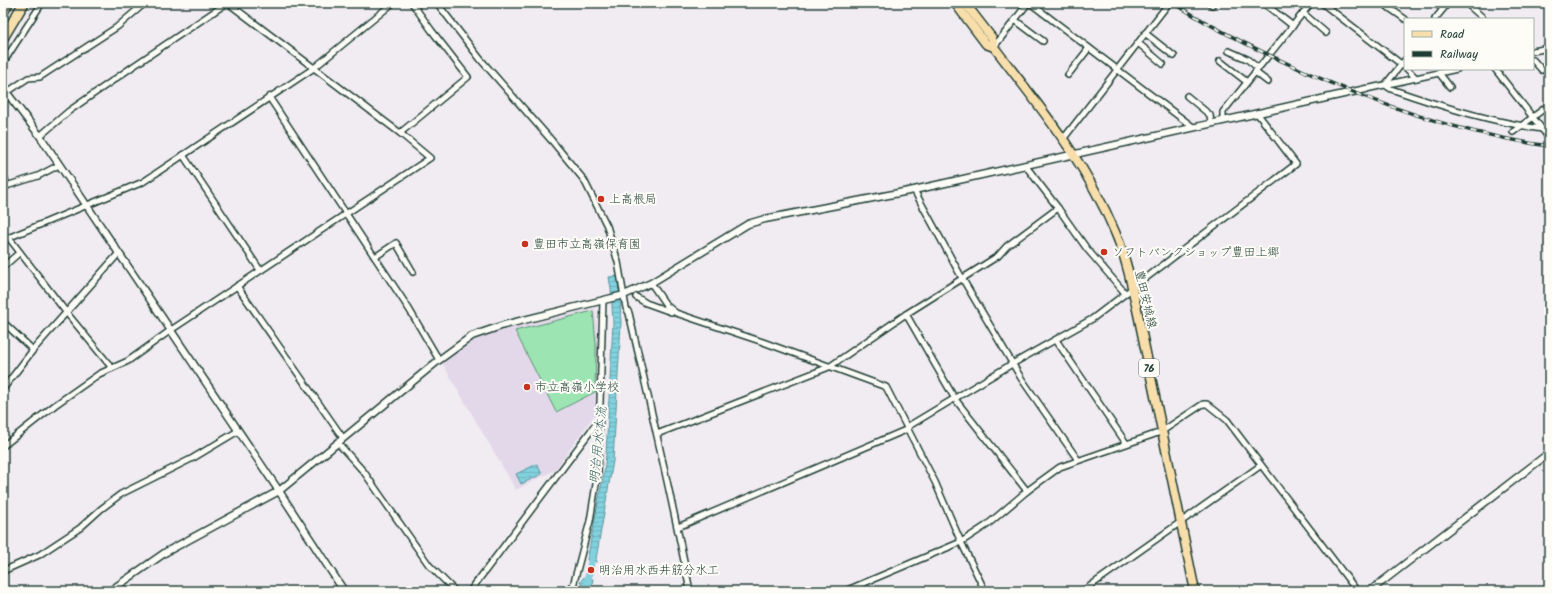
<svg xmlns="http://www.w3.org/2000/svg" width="1552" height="594" font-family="Kalam,'Klee One',sans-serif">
	<defs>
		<pattern id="water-rules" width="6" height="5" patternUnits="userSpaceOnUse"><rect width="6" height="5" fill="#82d1de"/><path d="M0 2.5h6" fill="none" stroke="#70b4bf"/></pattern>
	</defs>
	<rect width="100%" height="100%" fill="#f1ecf1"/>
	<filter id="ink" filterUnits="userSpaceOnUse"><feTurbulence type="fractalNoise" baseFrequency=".025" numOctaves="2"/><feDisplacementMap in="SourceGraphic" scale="8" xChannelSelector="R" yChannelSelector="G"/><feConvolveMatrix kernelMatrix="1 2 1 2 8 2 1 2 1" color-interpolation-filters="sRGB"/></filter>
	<g filter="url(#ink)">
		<!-- built -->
		<polygon fill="#e2d8ea" points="595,308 599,343 596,413 555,470 516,490 441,361 473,340 496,332"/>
		<!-- garden -->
		<polygon fill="#9ce5b3" stroke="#5e9174" points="593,311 596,344 595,392 556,412 515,331"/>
		<!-- water -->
		<g fill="url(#water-rules)" stroke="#5a969a">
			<polygon points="617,276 620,298 621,323 613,461 596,559 597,562 587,560 604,472 606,455 613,323 611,289 609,277"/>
			<polygon points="537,464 542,474 521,484 516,474"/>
			<polygon points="584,577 593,579 591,591 582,591 583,587 580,582"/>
		</g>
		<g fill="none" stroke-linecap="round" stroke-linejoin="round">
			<!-- canal -->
			<polyline stroke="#82d1de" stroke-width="7" points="588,591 588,578 593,552"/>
			<!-- minor casing -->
			<g stroke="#1f3d34" stroke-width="8">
				<g id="minor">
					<path d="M437,3L481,60L552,141L584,180L607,226L618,262L626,308L629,313C650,405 672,498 690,591"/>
					<polyline points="1030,3 1193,127"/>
					<polyline points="1209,3 1212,5"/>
					<polyline points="1322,3 1405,67"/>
					<polyline points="1436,3 1443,9"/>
					<polyline points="1466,3 1482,17"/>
					<polyline points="1266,5 1293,26"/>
					<polyline points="1388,7 1405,19"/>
					<polyline points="1303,13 1326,33"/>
					<polyline points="1435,19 1448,3"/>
					<polyline points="1015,20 1043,41"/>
					<polyline points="1145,33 1174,56"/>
					<polyline points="1138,43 1163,64"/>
					<polyline points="994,47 1028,3"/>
					<polyline points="1229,51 1247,59 1258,68"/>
					<polyline points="1533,51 1549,48"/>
					<path d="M1405,60L1385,85L1391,89C1443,107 1495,123 1549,130"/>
					<polyline points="1533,60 1542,70"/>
					<polyline points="1220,61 1247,82"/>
					<polyline points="3,63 42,3"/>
					<polyline points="1407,69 1416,78"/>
					<polyline points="1495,69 1549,138"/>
					<polyline points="1255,72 1268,82"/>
					<polyline points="1439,73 1450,87"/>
					<polyline points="1068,75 1089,48"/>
					<polyline points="1366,89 1457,69"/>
					<polyline points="3,95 28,78 40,77 117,27 145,3"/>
					<polyline points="1187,96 1210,115 1211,123"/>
					<polyline points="269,97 409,309 439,360"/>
					<polyline points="1223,121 1223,112 1311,3"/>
					<polyline points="1513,132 1549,105"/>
					<polyline points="400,133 468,77 432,31 412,3"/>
					<polyline points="40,136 69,111 135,65 227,3"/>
					<polyline points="1064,138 1169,3"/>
					<polyline points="183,155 260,270"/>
					<polyline points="1025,165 1058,208 1087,249 1125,293"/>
					<polyline points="3,173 7,186"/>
					<polyline points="3,187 38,176 59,165"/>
					<polyline points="914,190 962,278 1021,378 1078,460"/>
					<polyline points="9,238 66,312 112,368"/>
					<polyline points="3,240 143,182 314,68 393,3"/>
					<polyline points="375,257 396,243 413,272"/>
					<polyline points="3,267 19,253"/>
					<polyline points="651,283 666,305 676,313 763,342 886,387 935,482 961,542 985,591"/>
					<polyline points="237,286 343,438"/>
					<polyline points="636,297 646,303 671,312"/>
					<polyline points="906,314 955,399 1027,491"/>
					<polyline points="3,322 33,350"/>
					<polyline points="1056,340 1126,443"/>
					<polyline points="3,389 33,350 119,253"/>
					<polyline points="907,427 1012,364 1092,319 1296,164 1257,113"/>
					<polyline points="657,434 829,367 906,314 998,256 1007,246 1058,208"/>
					<polyline points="337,442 364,472 429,565 455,591"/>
					<polyline points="3,446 55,405 99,374 128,361 171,330 430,158 400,133 228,3"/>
					<polyline points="678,527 908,429"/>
					<polyline points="3,571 39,555 80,528 101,509 121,494 193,458 238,431"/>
					<polyline points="470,591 599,420"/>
					<polyline points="565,591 573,586"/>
					<polyline points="575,591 573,586 590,521 598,472 603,300"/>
					<polyline points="845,591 961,542 987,525 1027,491 1060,467 1161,432 1203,404 1207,404 1227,420 1357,591"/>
					<polyline points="1083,591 1260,466"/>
				</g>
			</g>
			<!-- tertiary casing -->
			<g stroke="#1f3d34" stroke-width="9">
				<g id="tertiary">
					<polyline points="3,85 7,93 40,136 279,491 344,591"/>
					<polyline points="110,591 166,552 279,491 439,360 472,336 504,325 624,295 651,283 748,224 765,219 914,190 1366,89"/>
					<polyline points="1370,591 1549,453"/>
				</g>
			</g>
			<!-- primary casing -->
			<g stroke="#1f3d34" stroke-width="11">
				<g id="primary">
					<polyline points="955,3 986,44 994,47"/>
					<path d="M965,3L992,38L994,47C1039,106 1086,162 1115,232C1126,257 1132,286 1138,314L1195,591"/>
				</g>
			</g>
			<!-- motorway casing -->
			<g stroke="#1f3d34" stroke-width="12">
				<g id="motorway">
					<polyline points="3,12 8,3"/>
					<polyline points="3,38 24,3"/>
				</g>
			</g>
			<!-- minor -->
			<use href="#minor" stroke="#fdfcf7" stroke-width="5"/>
			<!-- tertiary -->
			<use href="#tertiary" stroke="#fdfcf7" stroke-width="6"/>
			<!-- primary -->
			<use href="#primary" stroke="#f8deab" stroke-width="8"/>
			<!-- motorway -->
			<use href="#motorway" stroke="#f8deab" stroke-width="9"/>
			<!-- rail casing -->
			<g stroke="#1f3d34" stroke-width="3.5">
				<path id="rail" d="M1174,3C1212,28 1253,48 1295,67C1375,104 1461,134 1549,146"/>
			</g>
			<!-- rail -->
			<use href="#rail" stroke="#fdfcf7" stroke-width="2" stroke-dasharray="6" stroke-linecap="butt"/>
		</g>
	</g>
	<!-- markers -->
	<g fill="#c8321e" stroke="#fdfcf7" stroke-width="1.5">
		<circle cx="601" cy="199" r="4"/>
		<circle cx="525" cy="244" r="4"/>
		<circle cx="1104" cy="252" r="4"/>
		<circle cx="527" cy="387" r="4"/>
		<circle cx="591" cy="570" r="4"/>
	</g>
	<g text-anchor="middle" stroke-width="4" stroke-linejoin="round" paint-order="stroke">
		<!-- shield labels -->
		<rect fill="#fdfcf7" stroke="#62766e" stroke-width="1" x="1139" y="359" width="20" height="18" rx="3"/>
		<g font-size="11" font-weight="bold" fill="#1f3d34">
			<text x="1149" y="372">76</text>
		</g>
		<!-- poi labels -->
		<g font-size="12" fill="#1f3d34" stroke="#fdfcf7" text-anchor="start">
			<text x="609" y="203">上高根局</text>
			<text x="533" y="248">豊田市立高嶺保育園</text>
			<text x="1112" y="256">ソフトバンクショップ豊田上郷</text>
			<text x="535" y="391">市立高嶺小学校</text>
			<text x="599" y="574">明治用水西井筋分水工</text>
		</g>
		<!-- street labels -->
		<g font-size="12" fill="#1f3d34" stroke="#fdfcf7">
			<text transform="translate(1146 299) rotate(77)" y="4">豊田安城線</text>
		</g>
		<!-- water labels -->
		<g font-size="13" font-style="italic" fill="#38625e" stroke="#fdfcf7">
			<text transform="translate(597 445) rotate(-84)" y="5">明治用水本流</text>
		</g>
	</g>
	<!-- margin -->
	<rect width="1552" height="594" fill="none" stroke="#fdfcf7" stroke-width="16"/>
	<rect x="8" y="8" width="1536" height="578" fill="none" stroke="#1f3d34" stroke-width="1.5" filter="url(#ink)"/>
	<!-- legend -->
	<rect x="1404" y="18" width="130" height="52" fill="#fdfcf7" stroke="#a4b0a9"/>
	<rect x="1412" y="31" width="20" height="6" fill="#f8deab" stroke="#a4b0a9"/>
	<text x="1440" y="38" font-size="12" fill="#1f3d34">Road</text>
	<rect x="1412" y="51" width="20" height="6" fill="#1f3d34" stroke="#a4b0a9"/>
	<text x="1440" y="58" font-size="12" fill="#1f3d34">Railway</text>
</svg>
